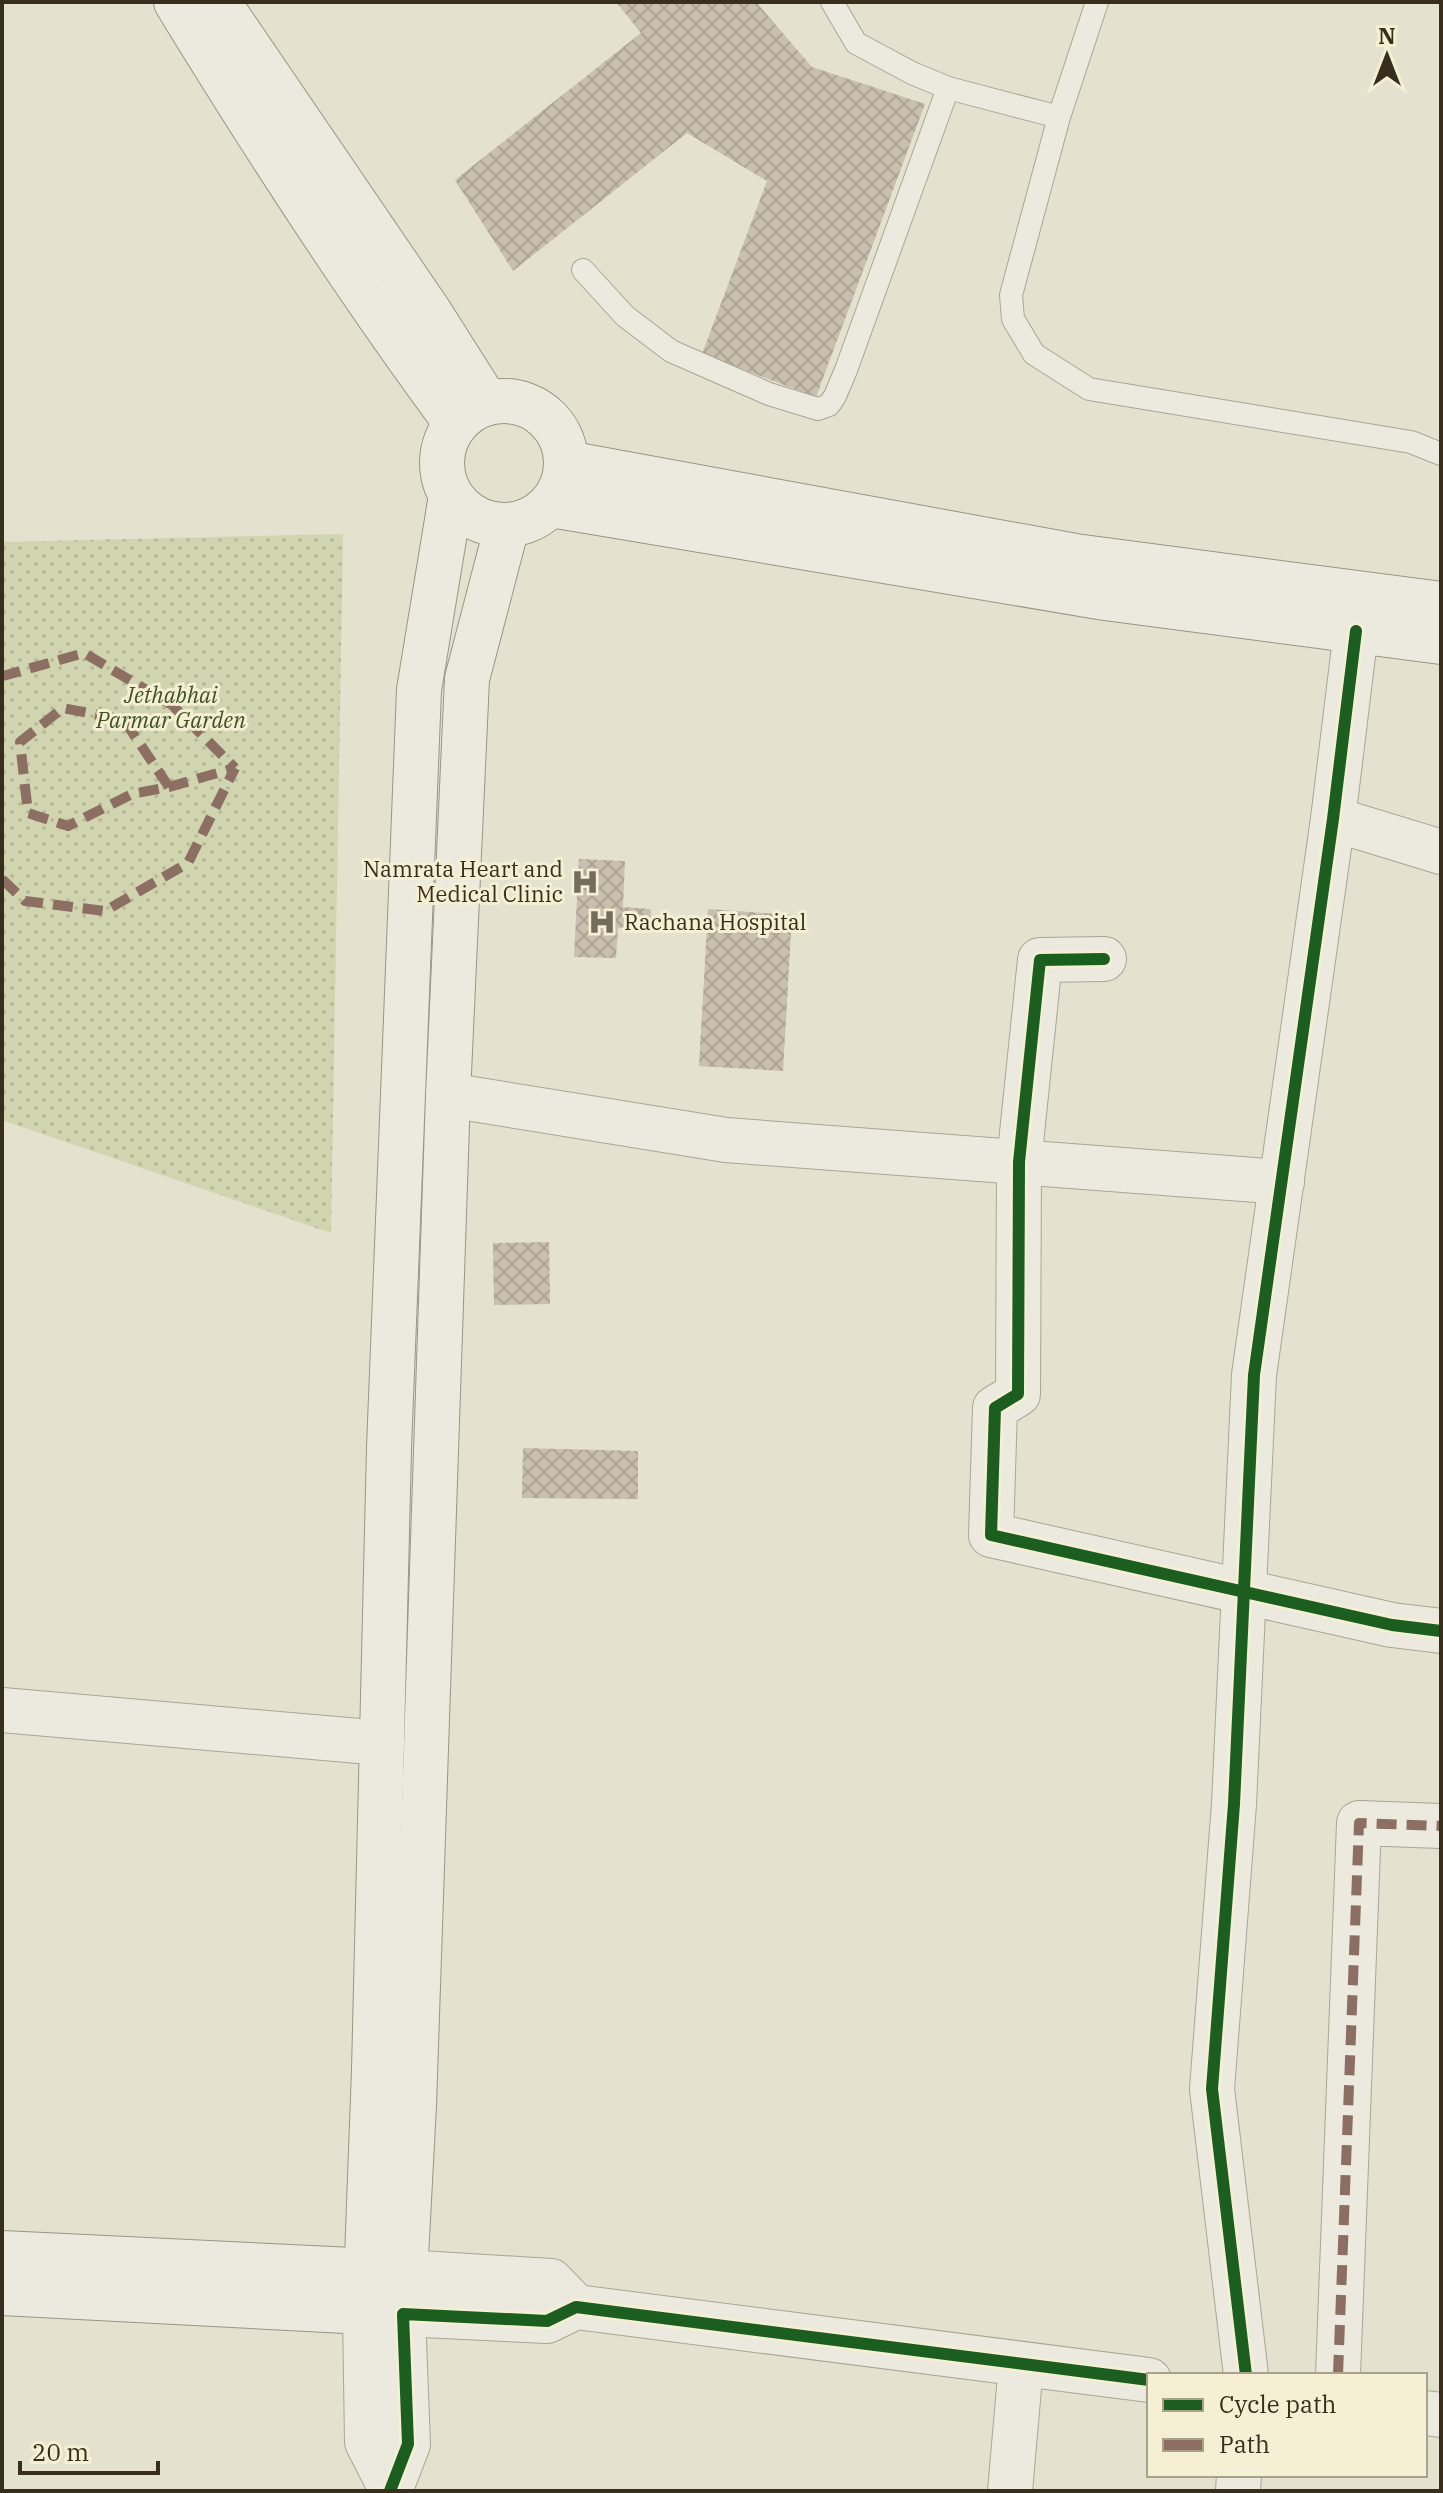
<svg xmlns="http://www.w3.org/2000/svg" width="1443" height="2493" font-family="'IBM Plex Serif',serif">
	<defs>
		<pattern id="grass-dots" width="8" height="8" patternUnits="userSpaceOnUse" patternTransform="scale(2)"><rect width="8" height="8" fill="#d0d5b0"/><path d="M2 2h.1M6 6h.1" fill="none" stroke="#b3b797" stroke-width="1.8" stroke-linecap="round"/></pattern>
		<pattern id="building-cross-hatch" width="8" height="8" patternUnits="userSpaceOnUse" patternTransform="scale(2)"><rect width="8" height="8" fill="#c8bfae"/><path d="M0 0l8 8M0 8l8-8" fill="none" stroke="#ada495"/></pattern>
	</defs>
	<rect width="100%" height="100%" fill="#e4e1ce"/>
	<!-- grass -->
	<polygon fill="url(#grass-dots)" points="343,534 331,1233 2,1120 2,542"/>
	<!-- building -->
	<g fill="url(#building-cross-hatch)">
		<polygon points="616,2 756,2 812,67 925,104 816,397 702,354 767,181 687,133 513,271 455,180 641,33"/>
		<polygon points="579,859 625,861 623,907 651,909 650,929 618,928 616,958 574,957"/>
		<polygon points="708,909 792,915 783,1071 699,1066"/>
		<polygon points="549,1242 550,1304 494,1305 493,1243"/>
		<polygon points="523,1448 638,1451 638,1499 522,1498"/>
	</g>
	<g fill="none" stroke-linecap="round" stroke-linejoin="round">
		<!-- service casing -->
		<g stroke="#a9a597" stroke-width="24">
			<g id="service">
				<polyline points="948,88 1059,117 1097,2"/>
				<polyline points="1059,117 1011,295 1013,319 1034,354 1089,389 1411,442 1441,454"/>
				<polyline points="583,270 625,316 671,351 769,394 818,409 829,405 835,396 846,370 948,88 912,73 856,43 832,2"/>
			</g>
		</g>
		<!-- minor casing -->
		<g stroke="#a9a597" stroke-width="46">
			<g id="minor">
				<polyline points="1333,819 1441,852"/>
				<polyline points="1104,959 1040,960 1019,1162 1018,1394 995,1408 991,1535 1392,1625 1441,1631"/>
				<polyline points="448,1095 726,1140 1282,1182"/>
				<polyline points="2,1710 382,1743"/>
				<polyline points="1246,2375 1212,2089 1234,1804 1254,1375 1333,819 1356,631"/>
				<polyline points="1338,2375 1359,1823 1441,1826"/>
				<polyline points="1010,2491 1021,2365"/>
				<polyline points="1238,2491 1239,2475"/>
			</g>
		</g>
		<!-- tertiary casing -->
		<g stroke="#a9a597" stroke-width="46">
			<g id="tertiary">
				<polyline points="405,2272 551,2281 576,2307"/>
				<polyline points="365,2312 367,2442 390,2487"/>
				<polyline points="1425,2413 1441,2415"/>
				<polyline points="390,2491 408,2444 403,2314 547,2321 576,2307 1149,2380"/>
			</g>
		</g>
		<!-- secondary casing -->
		<g stroke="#999586" stroke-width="46">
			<g id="secondary">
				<path d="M176,2C264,146 355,287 456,423"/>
				<polyline points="218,2 430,313 487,403"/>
				<circle cx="504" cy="463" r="62"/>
				<polyline points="566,463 1075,556 1441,604"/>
				<polyline points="551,505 1105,598 1441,642"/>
				<polyline points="2,2253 395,2272"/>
				<polyline points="2,2293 403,2314 414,2105 448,1095 467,679 507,526"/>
				<polyline points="365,2312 374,2070 389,1448 419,690 451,496"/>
			</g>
		</g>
		<!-- service -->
		<use href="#service" stroke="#eceadf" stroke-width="22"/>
		<!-- minor -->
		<use href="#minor" stroke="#eceadf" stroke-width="44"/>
		<!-- tertiary -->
		<use href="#tertiary" stroke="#eceadf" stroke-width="44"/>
		<!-- secondary -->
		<use href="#secondary" stroke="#eceadf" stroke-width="44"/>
		<!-- quiet -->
		<g stroke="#8d6e63" stroke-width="10" stroke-dasharray="20 10" stroke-linecap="butt">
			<polyline points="2,678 3,676 84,653 172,705 235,768"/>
			<polyline points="169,787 124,720 63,708 20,742 28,813 68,826 132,794 169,787 235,768"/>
			<polyline points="2,879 25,901 105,911 188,863 235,768"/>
			<polyline points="1338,2375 1359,1823 1441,1826"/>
		</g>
		<!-- cycleway casing -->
		<g stroke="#f5f0d4" stroke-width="17">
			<g id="cycleway">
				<polyline points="1104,959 1040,960 1019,1162 1018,1394 995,1408 991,1535 1392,1625 1441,1631"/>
				<polyline points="1246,2375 1212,2089 1234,1804 1254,1375 1333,819 1356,631"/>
				<polyline points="390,2491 408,2444 403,2314 547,2321 576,2307 1149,2380"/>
			</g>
		</g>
		<!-- cycleway -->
		<use href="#cycleway" stroke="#1b5e20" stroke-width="12"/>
	</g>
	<!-- icons -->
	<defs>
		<g id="hospital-bare" transform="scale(2.16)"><path d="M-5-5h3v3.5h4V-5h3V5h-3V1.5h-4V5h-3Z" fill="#746d5c" stroke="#f5f0d4" stroke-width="2.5" paint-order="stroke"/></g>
	</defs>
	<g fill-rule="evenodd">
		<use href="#hospital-bare" x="585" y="882"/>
		<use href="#hospital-bare" x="602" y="922"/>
	</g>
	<g text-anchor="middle" stroke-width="6" stroke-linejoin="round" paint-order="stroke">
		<!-- park labels -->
		<g font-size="22" font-style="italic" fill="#425425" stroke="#f5f0d4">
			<text x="171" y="703">Jethabhai<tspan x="171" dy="25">Parmar Garden</tspan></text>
		</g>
		<!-- poi labels -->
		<g font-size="22" fill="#382e1e" stroke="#f5f0d4" text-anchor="end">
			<text x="563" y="877">Namrata Heart and<tspan x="563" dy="25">Medical Clinic</tspan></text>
			<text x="624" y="930" text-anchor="start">Rachana Hospital</text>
		</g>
	</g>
	<!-- border -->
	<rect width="1443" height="2493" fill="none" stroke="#382e1e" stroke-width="8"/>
	<!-- legend -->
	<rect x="1147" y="2373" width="280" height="104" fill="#f5f0d4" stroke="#a9a28b" stroke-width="2"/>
	<rect x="1163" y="2399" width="40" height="12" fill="#1b5e20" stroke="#a9a28b" stroke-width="2"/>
	<text x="1219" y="2413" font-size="24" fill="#382e1e">Cycle path</text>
	<rect x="1163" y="2439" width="40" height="12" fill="#8d6e63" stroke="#a9a28b" stroke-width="2"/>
	<text x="1219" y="2453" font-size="24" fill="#382e1e">Path</text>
	<!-- north arrow -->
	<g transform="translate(1387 56)" stroke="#f5f0d4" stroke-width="6" paint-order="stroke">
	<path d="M0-6L14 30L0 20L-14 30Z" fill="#382e1e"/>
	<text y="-12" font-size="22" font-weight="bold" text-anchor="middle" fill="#382e1e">N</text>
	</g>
	<!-- scale -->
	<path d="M20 2461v12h138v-12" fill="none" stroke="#382e1e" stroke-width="4"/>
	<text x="32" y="2461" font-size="24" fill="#382e1e" stroke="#f5f0d4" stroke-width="6" paint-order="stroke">20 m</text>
</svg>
